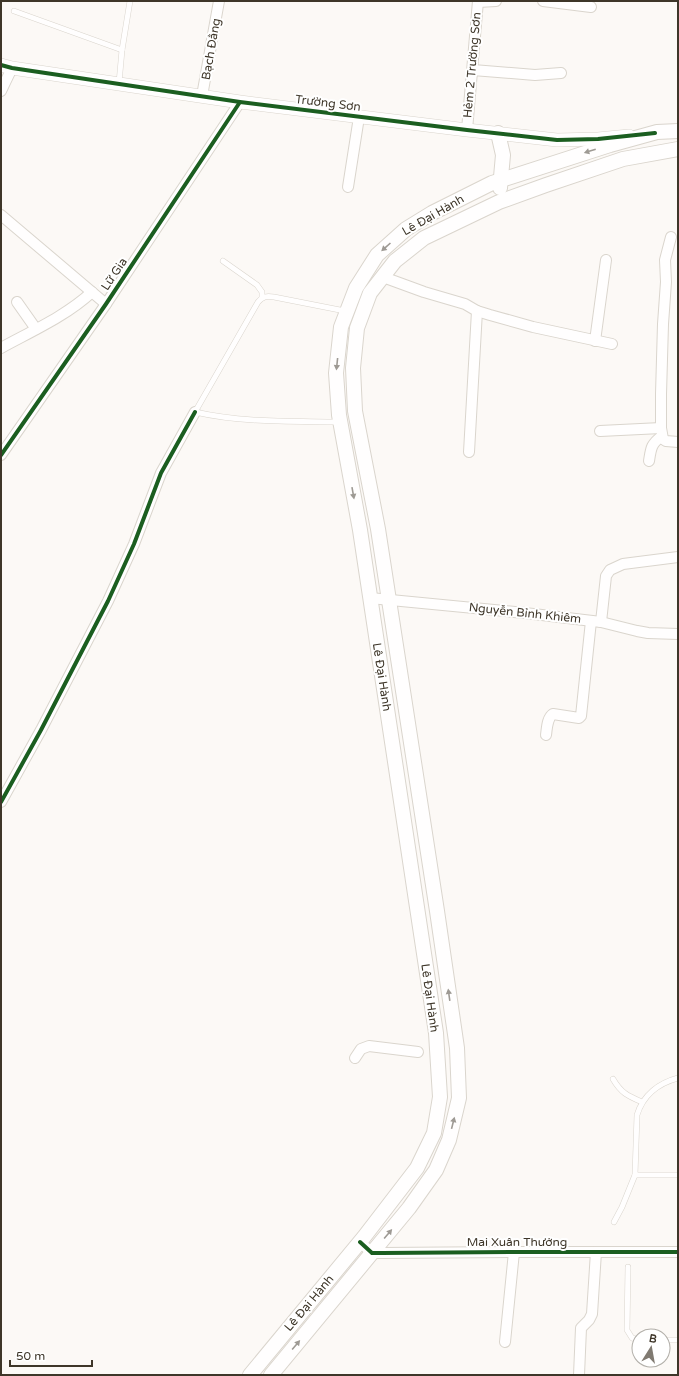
<svg xmlns="http://www.w3.org/2000/svg" width="679" height="1376" font-family="'Varela Round',sans-serif">
	<rect width="100%" height="100%" fill="#fcf9f6"/>
	<g fill="none" stroke-linecap="round" stroke-linejoin="round">
		<!-- service casing -->
		<g stroke="#dad5cd" stroke-width="6">
			<g id="service">
				<polyline points="14,11 122,50"/>
				<polyline points="119,83 122,50 130,1"/>
				<polyline points="223,261 257,285 262,292 262,298"/>
				<path d="M339,422C291,421 243,423 195,412L258,302C263,296 267,296 274,297L345,311"/>
				<path d="M678,1078C659,1083 643,1095 637,1115L635,1175H678"/>
				<path d="M613,1079C621,1093 628,1096 642,1102"/>
				<polyline points="614,1222 622,1207 635,1175"/>
				<polyline points="628,1267 627,1330 632,1338 639,1340"/>
				<polyline points="663,1340 678,1340"/>
			</g>
		</g>
		<!-- minor casing -->
		<g stroke="#dad5cd" stroke-width="12">
			<g id="minor">
				<polyline points="543,1 591,7"/>
				<polyline points="478,2 496,1"/>
				<polyline points="473,70 535,75 561,73"/>
				<polyline points="1,91 12,68"/>
				<polyline points="202,96 219,1"/>
				<polyline points="467,130 478,1"/>
				<polyline points="348,187 359,117"/>
				<polyline points="1,215 106,304"/>
				<polyline points="671,237 665,260 666,282 663,324 661,394 661,428 663,439 666,441 678,442"/>
				<polyline points="383,277 424,292 465,304 477,311 490,315 533,327 612,344"/>
				<polyline points="17,302 36,329"/>
				<polyline points="595,341 606,260"/>
				<path d="M1,348C32,331 66,316 92,292"/>
				<polyline points="600,431 661,428"/>
				<polyline points="469,452 477,311"/>
				<polyline points="1,455 106,304 240,102"/>
				<path d="M649,461C651,448 651,444 662,436"/>
				<polyline points="370,598 525,613 601,622 637,631 648,633 678,634"/>
				<polyline points="601,622 606,576 610,570 623,564 678,557"/>
				<path d="M546,735C547,728 547,718 553,714L579,718L581,716L591,621"/>
				<polyline points="1,802 41,730 108,601 134,544 161,473 195,412"/>
				<polyline points="355,1058 361,1049 369,1046 418,1052"/>
				<polyline points="360,1242 372,1253 382,1253 514,1252 678,1252"/>
				<polyline points="505,1342 514,1252"/>
				<polyline points="579,1375 581,1328 589,1320 592,1314 596,1252"/>
			</g>
		</g>
		<!-- tertiary casing -->
		<g stroke="#dad5cd" stroke-width="14">
			<polyline id="tertiary" points="1,65 12,68 240,102 467,130 557,140 598,139 629,136"/>
		</g>
		<!-- secondary casing -->
		<g stroke="#dad5cd" stroke-width="16">
			<g id="secondary">
				<polyline points="498,133 503,155 500,188"/>
				<polyline points="250,1375 364,1237 417,1168 434,1133 440,1097 436,1033 360,530 339,415 336,373 341,327 356,288 377,255 406,229 432,213 492,183 610,145 657,132 678,131"/>
				<polyline points="271,1375 409,1208 436,1170 449,1140 459,1098 457,1048 437,911 378,529 355,411 353,368 357,328 370,293 395,261 424,238 499,202 546,185 623,159 678,149"/>
			</g>
		</g>
		<!-- service -->
		<use href="#service" stroke="#fffefe" stroke-width="5"/>
		<!-- minor -->
		<use href="#minor" stroke="#fffefe" stroke-width="10"/>
		<!-- tertiary -->
		<use href="#tertiary" stroke="#fffefe" stroke-width="13"/>
		<!-- secondary -->
		<use href="#secondary" stroke="#fffefe" stroke-width="14"/>
		<!-- cycleway casing -->
		<g stroke="#fff" stroke-width="6">
			<g id="cycleway">
				<polyline points="1,65 12,68 240,102 467,130 557,140 598,139 655,133"/>
				<polyline points="1,455 106,304 240,102"/>
				<polyline points="1,802 41,730 108,601 134,544 161,473 195,412"/>
				<polyline points="360,1242 372,1253 382,1253 514,1252 678,1252"/>
			</g>
		</g>
		<!-- cycleway -->
		<use href="#cycleway" stroke="#1b5e20" stroke-width="4"/>
	</g>
	<!-- one-way arrows -->
	<defs><path id="oneway-solid" d="M-6-.8H1V-3.2L6.5 0L1 3.2V.8H-6Z"/></defs>
	<g fill="#9e9a94">
		<use href="#oneway-solid" transform="translate(590 151) rotate(163)"/>
		<use href="#oneway-solid" transform="translate(386 247) rotate(138)"/>
		<use href="#oneway-solid" transform="translate(337 364) rotate(96)"/>
		<use href="#oneway-solid" transform="translate(353 493) rotate(80)"/>
		<use href="#oneway-solid" transform="translate(449 995) rotate(-98)"/>
		<use href="#oneway-solid" transform="translate(453 1123) rotate(-76)"/>
		<use href="#oneway-solid" transform="translate(388 1234) rotate(-50)"/>
		<use href="#oneway-solid" transform="translate(296 1345) rotate(-50)"/>
	</g>
	<g text-anchor="middle" stroke-width="4" stroke-linejoin="round" paint-order="stroke">
		<!-- street labels -->
		<g font-size="12" fill="#3e3629" stroke="#fff">
			<text transform="translate(211 49) rotate(-80)" y="4">Bạch Đằng</text>
			<text transform="translate(472 65) rotate(-85)" y="4">Hẻm 2 Trường Sơn</text>
			<text transform="translate(328 103) rotate(7)" y="4">Trường Sơn</text>
			<text transform="translate(433 215) rotate(-30)" y="4">Lê Đại Hành</text>
			<text transform="translate(114 274) rotate(-56)" y="4">Lữ Gia</text>
			<text transform="translate(525 613) rotate(6)" y="4">Nguyễn Bỉnh Khiêm</text>
			<text transform="translate(382 677) rotate(81)" y="4">Lê Đại Hành</text>
			<text transform="translate(430 998) rotate(82)" y="4">Lê Đại Hành</text>
			<text x="517" y="1246">Mai Xuân Thưởng</text>
			<text transform="translate(309 1303) rotate(-50)" y="4">Lê Đại Hành</text>
		</g>
	</g>
	<!-- border -->
	<rect width="679" height="1376" fill="none" stroke="#3e3629" stroke-width="4"/>
	<!-- north arrow -->
	<g transform="translate(651 1348) rotate(11)"><circle r="19" fill="#ffffff" stroke="#b2afa9"/>
	<path d="M0-3L7 15L0 10L-7 15Z" fill="#807a71"/>
	<text y="-6" font-size="11" font-weight="bold" text-anchor="middle" fill="#3e3629">B</text>
	</g>
	<!-- scale -->
	<path d="M10 1360v6h82v-6" fill="none" stroke="#3e3629" stroke-width="2"/>
	<text x="16" y="1360" font-size="12" fill="#3e3629" stroke="#ffffff" stroke-width="3" paint-order="stroke">50 m</text>
</svg>
